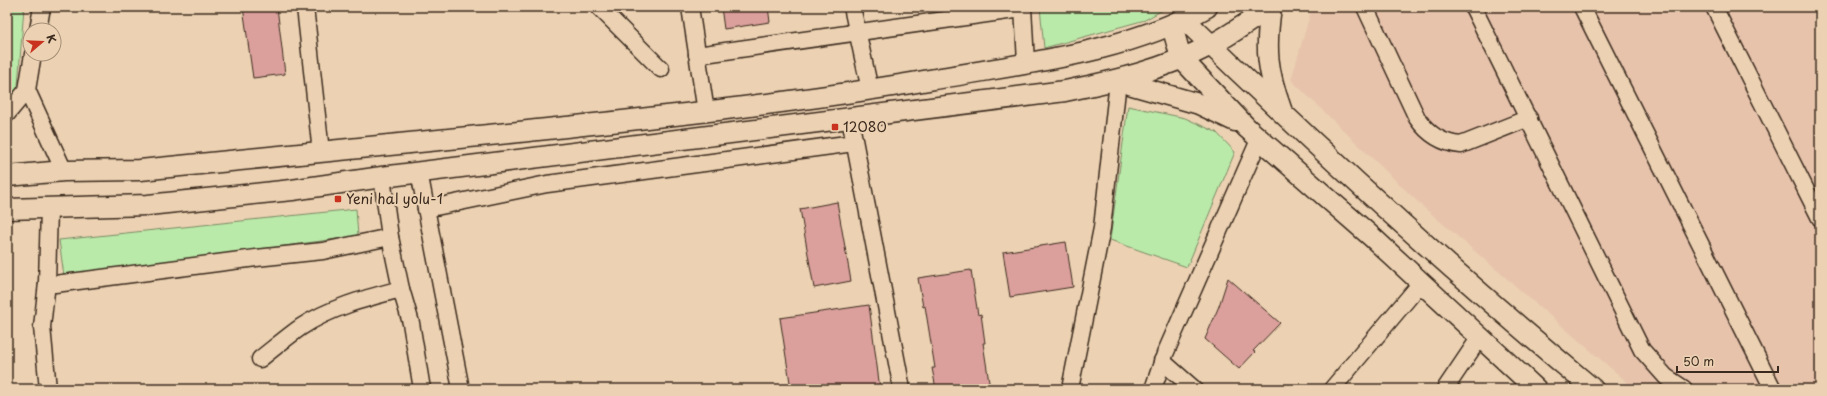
<svg xmlns="http://www.w3.org/2000/svg" width="1827" height="396" font-family="'Playpen Sans',sans-serif">
	<rect width="100%" height="100%" fill="#ecd2b3"/>
	<filter id="ink" filterUnits="userSpaceOnUse"><feTurbulence type="fractalNoise" baseFrequency=".025" numOctaves="2"/><feDisplacementMap in="SourceGraphic" scale="8" xChannelSelector="R" yChannelSelector="G"/><feConvolveMatrix kernelMatrix="1 2 1 2 8 2 1 2 1" color-interpolation-filters="sRGB"/></filter>
	<g filter="url(#ink)">
		<!-- built -->
		<polygon fill="#e7c3ac" points="1312,7 1820,7 1820,389 1635,389 1421,205 1291,80"/>
		<!-- green -->
		<g fill="#baeaa9" stroke="#7a8a64">
			<polygon points="7,7 24,7 18,86 7,106"/>
			<polygon points="1040,7 1168,7 1145,20 1044,48"/>
			<polygon points="1128,106 1185,118 1216,132 1235,152 1187,267 1110,240"/>
			<polygon points="356,209 358,236 64,276 59,240"/>
		</g>
		<!-- building -->
		<g fill="#dba09c" stroke="#3b2a1e">
			<polygon points="243,7 277,7 285,74 253,78"/>
			<polygon points="721,7 768,7 770,22 724,29"/>
			<polygon points="837,202 851,281 814,288 800,209"/>
			<polygon points="1066,242 1073,287 1010,297 1003,252"/>
			<polygon points="971,270 978,315 981,314 985,343 983,343 990,389 936,389 932,368 935,368 925,306 923,307 918,278"/>
			<polygon points="1228,278 1280,323 1253,351 1255,352 1239,369 1205,339 1219,306"/>
			<polygon points="869,305 880,389 791,389 780,318"/>
		</g>
		<g fill="none" stroke-linecap="round" stroke-linejoin="round">
			<!-- minor casing -->
			<g stroke="#3b2a1e" stroke-width="19">
				<g id="minor">
					<polyline points="305,7 321,152"/>
					<polyline points="599,7 661,69"/>
					<polyline points="690,7 706,112"/>
					<polyline points="852,7 870,90"/>
					<polyline points="1023,7 1026,63"/>
					<path d="M1365,7L1417,118C1428,134 1441,143 1461,145L1529,118"/>
					<polyline points="1473,7 1642,350 1666,377 1684,389"/>
					<polyline points="1582,7 1773,389"/>
					<polyline points="1714,7 1820,218"/>
					<polyline points="38,30 42,7"/>
					<polyline points="697,55 1023,9"/>
					<polyline points="27,90 64,171"/>
					<polyline points="7,114 27,90 33,54"/>
					<polyline points="850,119 902,389"/>
					<polyline points="419,172 461,389"/>
					<polyline points="382,177 390,237 401,289 411,323 422,389"/>
					<polyline points="426,209 547,184 854,143"/>
					<polyline points="47,283 55,284 256,258 323,251 390,237"/>
					<path d="M260,359C274,348 287,337 301,327C331,307 367,298 401,289"/>
					<polyline points="1162,361 1194,389"/>
					<polyline points="48,389 42,327 47,283 49,208"/>
					<polyline points="1070,389 1102,228 1118,81"/>
					<polyline points="1153,389 1165,354 1259,140"/>
					<polyline points="1332,389 1421,283"/>
					<polyline points="1445,389 1480,337"/>
				</g>
			</g>
			<!-- major casing -->
			<g stroke="#3b2a1e" stroke-width="23">
				<g id="major">
					<path d="M1271,7C1265,49 1267,70 1281,109"/>
					<path d="M1185,20C1316,147 1452,272 1593,389"/>
					<polyline points="1172,26 1181,58 1247,128 1372,237 1536,389"/>
					<polyline points="1118,81 1199,104 1235,121"/>
					<path d="M7,176L64,171L140,170C266,157 393,145 519,132C658,117 797,103 935,79C1025,63 1127,53 1207,7"/>
					<path d="M7,209L148,205L292,190L382,177L1065,91C1115,81 1165,69 1211,45C1232,34 1251,20 1271,7"/>
				</g>
			</g>
			<!-- minor -->
			<use href="#minor" stroke="#ecd2b3" stroke-width="16"/>
			<!-- major -->
			<use href="#major" stroke="#ecd2b3" stroke-width="20"/>
		</g>
	</g>
	<!-- markers -->
	<g fill="#c8321e" stroke="#ecd2b3" stroke-width="1.5">
		<rect x="831" y="123" width="8" height="8" rx="2"/>
		<rect x="334" y="195" width="8" height="8" rx="2"/>
	</g>
	<g text-anchor="middle" stroke-width="4" stroke-linejoin="round" paint-order="stroke">
		<!-- poi labels -->
		<g font-size="14" fill="#3b2a1e" stroke="#ecd2b3" text-anchor="start">
			<text x="843" y="132">12080</text>
			<text x="346" y="204">Yeni hal yolu-1</text>
		</g>
	</g>
	<!-- margin -->
	<rect width="1827" height="396" fill="none" stroke="#ecd2b3" stroke-width="24"/>
	<rect x="12" y="12" width="1803" height="372" fill="none" stroke="#3b2a1e" stroke-width="1.5" filter="url(#ink)"/>
	<!-- north arrow -->
	<g transform="translate(42 42) rotate(71)"><circle r="19" fill="#ecd2b3" stroke="#a58f77"/>
	<path d="M0-3L7 15L0 10L-7 15Z" fill="#c8321e"/>
	<text y="-6" font-size="11" font-weight="bold" text-anchor="middle" fill="#3b2a1e">K</text>
	</g>
	<!-- scale -->
	<path d="M1677 366v6h101v-6" fill="none" stroke="#3b2a1e" stroke-width="2"/>
	<text x="1683" y="366" font-size="12" fill="#3b2a1e" stroke="#ecd2b3" stroke-width="3" paint-order="stroke">50 m</text>
</svg>
